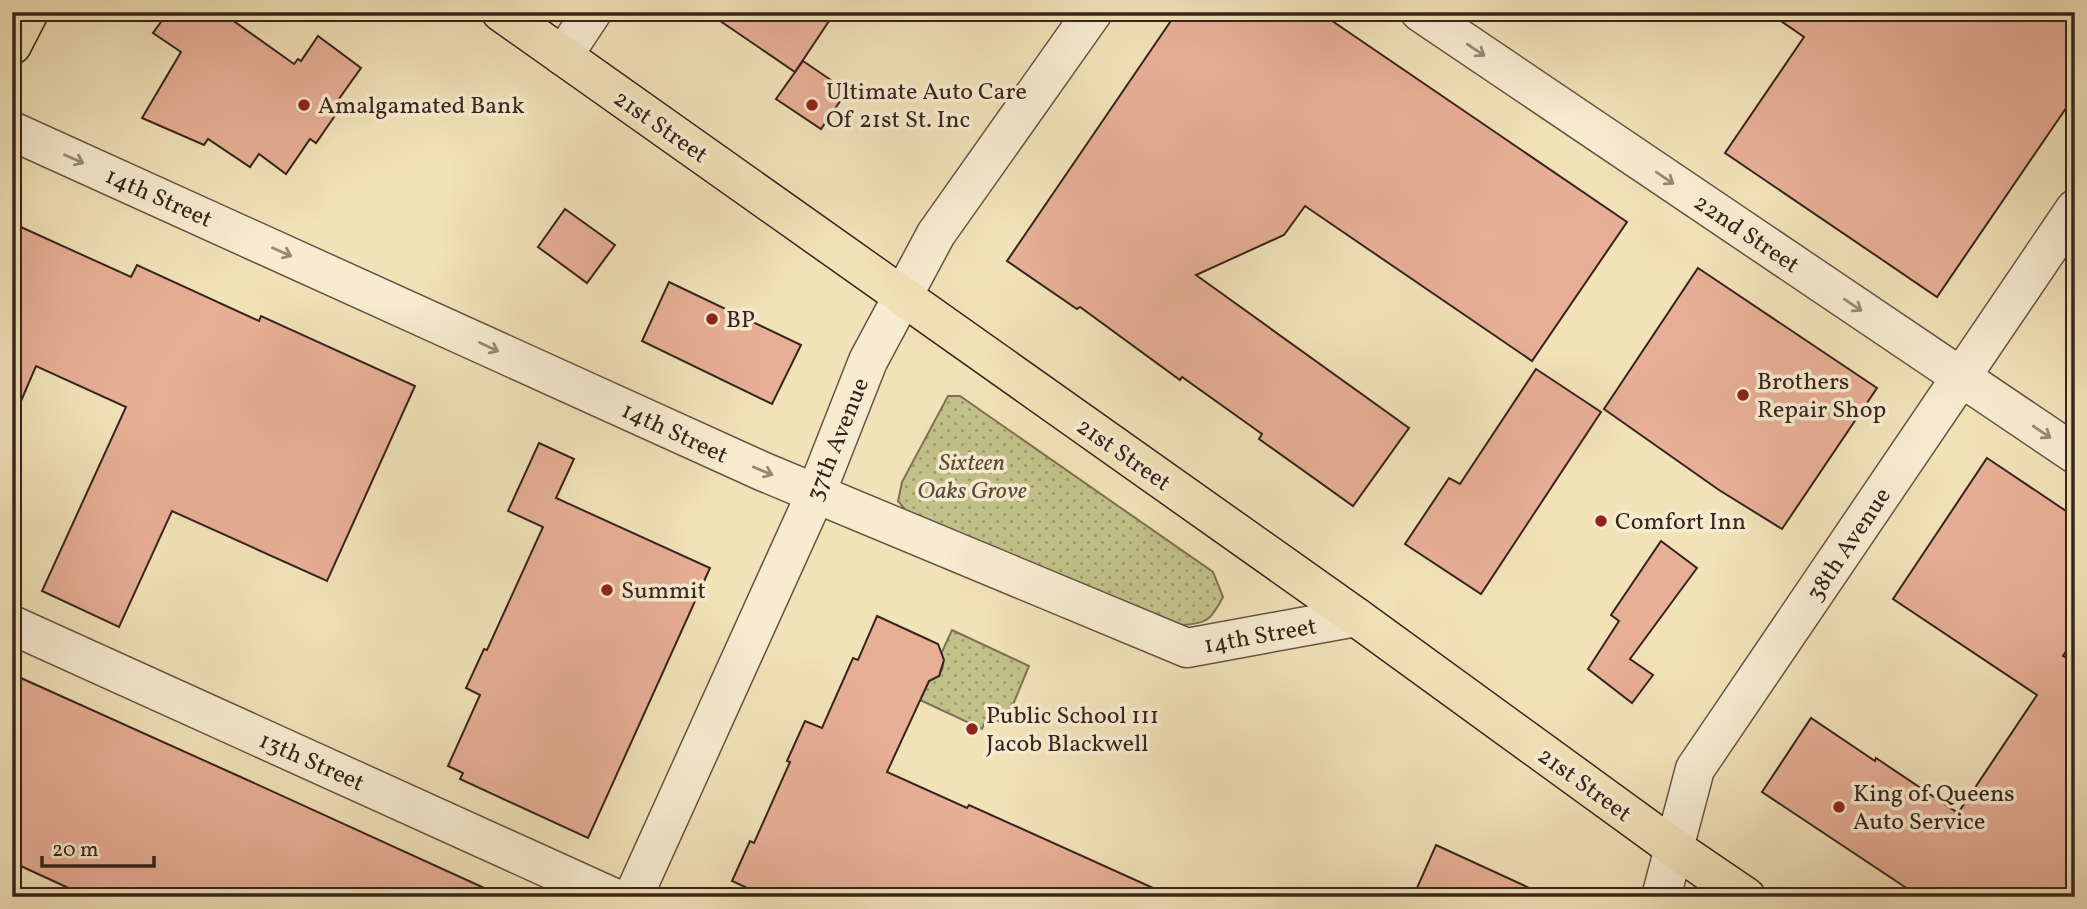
<svg xmlns="http://www.w3.org/2000/svg" width="2087" height="909" font-family="Vollkorn,serif">
	<defs>
		<pattern id="grass-dots" width="8" height="8" patternUnits="userSpaceOnUse" patternTransform="scale(1.75)"><rect width="8" height="8" fill="#c2c189"/><path d="M2 2h.1M6 6h.1" fill="none" stroke="#9e9d6f" stroke-width="1.8" stroke-linecap="round"/></pattern>
	</defs>
	<rect width="100%" height="100%" fill="#f2e2b8"/>
	<filter id="stains"><feTurbulence type="fractalNoise" baseFrequency=".00286" numOctaves="4"/><feColorMatrix values="0 0 0 0 .2 0 0 0 0 .09 0 0 0 0 .02 0 0 0 .5 -.17"/></filter>
	<radialGradient id="worn" r=".72"><stop offset=".6" stop-color="#630" stop-opacity="0"/><stop offset="1" stop-color="#630" stop-opacity=".3"/></radialGradient>
	<!-- grass -->
	<g fill="url(#grass-dots)" stroke="#7c7253" stroke-width="2">
		<path d="M948,396H960L1213,572L1223,597C1211,620 1207,624 1181,625L908,513L898,501L902,482Z"/>
		<path d="M952,630L1029,666L1005,724L987,716L982,729L920,700L929,681C942,675 946,667 941,654Z"/>
	</g>
	<!-- building -->
	<g fill="#e7af96" stroke="#37241d" stroke-width="2">
		<polygon points="168,12 221,12 294,64 298,59 301,61 318,36 361,68 336,103 341,107 316,143 310,139 286,174 259,154 250,167 208,139 204,145 142,118 181,52 153,33"/>
		<polygon points="707,12 835,12 795,72"/>
		<polygon points="1177,12 1319,12 1627,222 1532,361 1305,206 1284,235 1196,275 1409,428 1353,506 1259,439 1262,434 1182,377 1180,380 1080,307 1077,309 1007,261"/>
		<polygon points="1768,12 2075,12 2075,95 1937,297 1725,153 1804,37"/>
		<polygon points="803,61 847,91 821,129 776,99"/>
		<polygon points="565,209 615,245 587,283 538,247"/>
		<polygon points="12,223 131,277 137,265 259,321 261,316 415,386 327,581 172,511 119,627 42,591 126,407 36,366 12,422"/>
		<polygon points="1698,268 1877,388 1782,529 1719,490 1604,409"/>
		<polygon points="669,282 801,345 772,404 642,341"/>
		<polygon points="1536,369 1601,412 1481,594 1405,544 1449,478 1460,484"/>
		<polygon points="539,443 574,459 556,498 710,568 588,838 460,779 463,773 448,766 480,695 466,688 484,649 487,650 543,527 508,511"/>
		<polygon points="1987,458 2075,517 2075,638 2063,656 2075,663 2075,897 1920,897 1762,792 1811,718 1875,761 1876,758 1958,813 2037,695 1893,599"/>
		<polygon points="1661,541 1697,568 1630,659 1653,675 1632,703 1588,669 1619,621 1611,615"/>
		<polygon points="877,616 938,644 944,660 939,676 929,681 887,772 967,808 969,805 1173,897 767,897 732,881 750,841 754,843 790,762 787,761 805,721 822,728 853,658 858,660"/>
		<polygon points="12,674 243,778 504,897 88,897 12,862"/>
		<polygon points="1436,845 1549,897 1413,897"/>
	</g>
	<g fill="none" stroke-linecap="round" stroke-linejoin="round">
		<!-- minor casing -->
		<g stroke="#665444" stroke-width="41">
			<g id="minor">
				<polyline points="1420,12 2075,454"/>
				<polyline points="563,56 592,12"/>
				<polyline points="12,131 764,472 1187,648 1356,617"/>
				<polyline points="12,625 612,897"/>
				<polyline points="633,897 816,493 868,361 936,234 1093,12"/>
				<polyline points="1661,897 1695,769 2075,209"/>
			</g>
		</g>
		<!-- major casing -->
		<g stroke="#37241d" stroke-width="41">
			<g id="major">
				<polyline points="501,12 1356,617 1674,848 1746,897"/>
				<polyline points="12,45 29,12"/>
			</g>
		</g>
		<!-- minor -->
		<use href="#minor" stroke="#f7ecd1" stroke-width="38"/>
		<!-- major -->
		<use href="#major" stroke="#f2e2b8" stroke-width="38"/>
	</g>
	<!-- one-way arrows -->
	<defs><path id="oneway-shaft" d="M-6 0H5M1.5-3L5.5 0L1.5 3" fill="none" stroke-width="1.6" stroke-linecap="round" stroke-linejoin="round" transform="scale(1.75)"/></defs>
	<g stroke="#978877">
		<use href="#oneway-shaft" transform="translate(1476 50) rotate(34)"/>
		<use href="#oneway-shaft" transform="translate(74 159) rotate(24)"/>
		<use href="#oneway-shaft" transform="translate(1665 178) rotate(34)"/>
		<use href="#oneway-shaft" transform="translate(282 252) rotate(24)"/>
		<use href="#oneway-shaft" transform="translate(1853 305) rotate(34)"/>
		<use href="#oneway-shaft" transform="translate(489 347) rotate(25)"/>
		<use href="#oneway-shaft" transform="translate(2042 432) rotate(34)"/>
		<use href="#oneway-shaft" transform="translate(763 471) rotate(23)"/>
	</g>
	<!-- markers -->
	<g fill="#8f2418" stroke="#f7ecd1" stroke-width="2.5">
		<circle cx="304" cy="105" r="7"/>
		<circle cx="812" cy="105" r="7"/>
		<circle cx="712" cy="319" r="7"/>
		<circle cx="1743" cy="395" r="7"/>
		<circle cx="1601" cy="521" r="7"/>
		<circle cx="607" cy="590" r="7"/>
		<circle cx="972" cy="729" r="7"/>
		<circle cx="1839" cy="807" r="7"/>
	</g>
	<g text-anchor="middle" stroke-width="7" stroke-linejoin="round" paint-order="stroke">
		<!-- poi labels -->
		<g font-size="24" fill="#37241d" stroke="#f7ecd1" text-anchor="start">
			<text x="826" y="99">Ultimate Auto Care<tspan x="826" dy="28">Of 21st St. Inc</tspan></text>
			<text x="318" y="113">Amalgamated Bank</text>
			<text x="726" y="327">BP</text>
			<text x="1757" y="389">Brothers<tspan x="1757" dy="28">Repair Shop</tspan></text>
			<text x="1615" y="529">Comfort Inn</text>
			<text x="621" y="598">Summit</text>
			<text x="986" y="723">Public School 111<tspan x="986" dy="28">Jacob Blackwell</tspan></text>
			<text x="1853" y="801">King of Queens<tspan x="1853" dy="28">Auto Service</tspan></text>
		</g>
		<!-- street labels -->
		<g font-size="24" fill="#37241d" stroke="#f7ecd1">
			<text transform="translate(661 126) rotate(35)" y="8">21st Street</text>
			<text transform="translate(159 197) rotate(24)" y="8">14th Street</text>
			<text transform="translate(1747 233) rotate(34)" y="8">22nd Street</text>
			<text transform="translate(675 432) rotate(25)" y="8">14th Street</text>
			<text transform="translate(837 439) rotate(-68)" y="8">37th Avenue</text>
			<text transform="translate(1124 454) rotate(35)" y="8">21st Street</text>
			<text transform="translate(1848 544) rotate(-56)" y="8">38th Avenue</text>
			<text transform="translate(1260 635) rotate(-10)" y="8">14th Street</text>
			<text transform="translate(312 761) rotate(24)" y="8">13th Street</text>
			<text transform="translate(1585 784) rotate(36)" y="8">21st Street</text>
		</g>
		<!-- park labels -->
		<g font-size="24" font-style="italic" fill="#5a4b38" stroke="#f7ecd1">
			<text x="972" y="470">Sixteen<tspan x="972" dy="28">Oaks Grove</tspan></text>
		</g>
	</g>
	<!-- margin -->
	<rect width="2087" height="909" fill="none" stroke="#f2e2b8" stroke-width="42"/>
	<rect x="14" y="14" width="2059" height="881" fill="none" stroke="#37241d" stroke-width="3.5"/>
	<rect x="21" y="21" width="2045" height="867" fill="none" stroke="#37241d" stroke-width="2"/>
	<!-- scale -->
	<path d="M42 856v10h112v-10" fill="none" stroke="#37241d" stroke-width="3.5"/>
	<text x="52" y="856" font-size="21" fill="#37241d" stroke="#f7ecd1" stroke-width="5" paint-order="stroke">20 m</text>
	<rect width="100%" height="100%" filter="url(#stains)"/>
	<rect width="100%" height="100%" fill="url(#worn)"/>
</svg>
